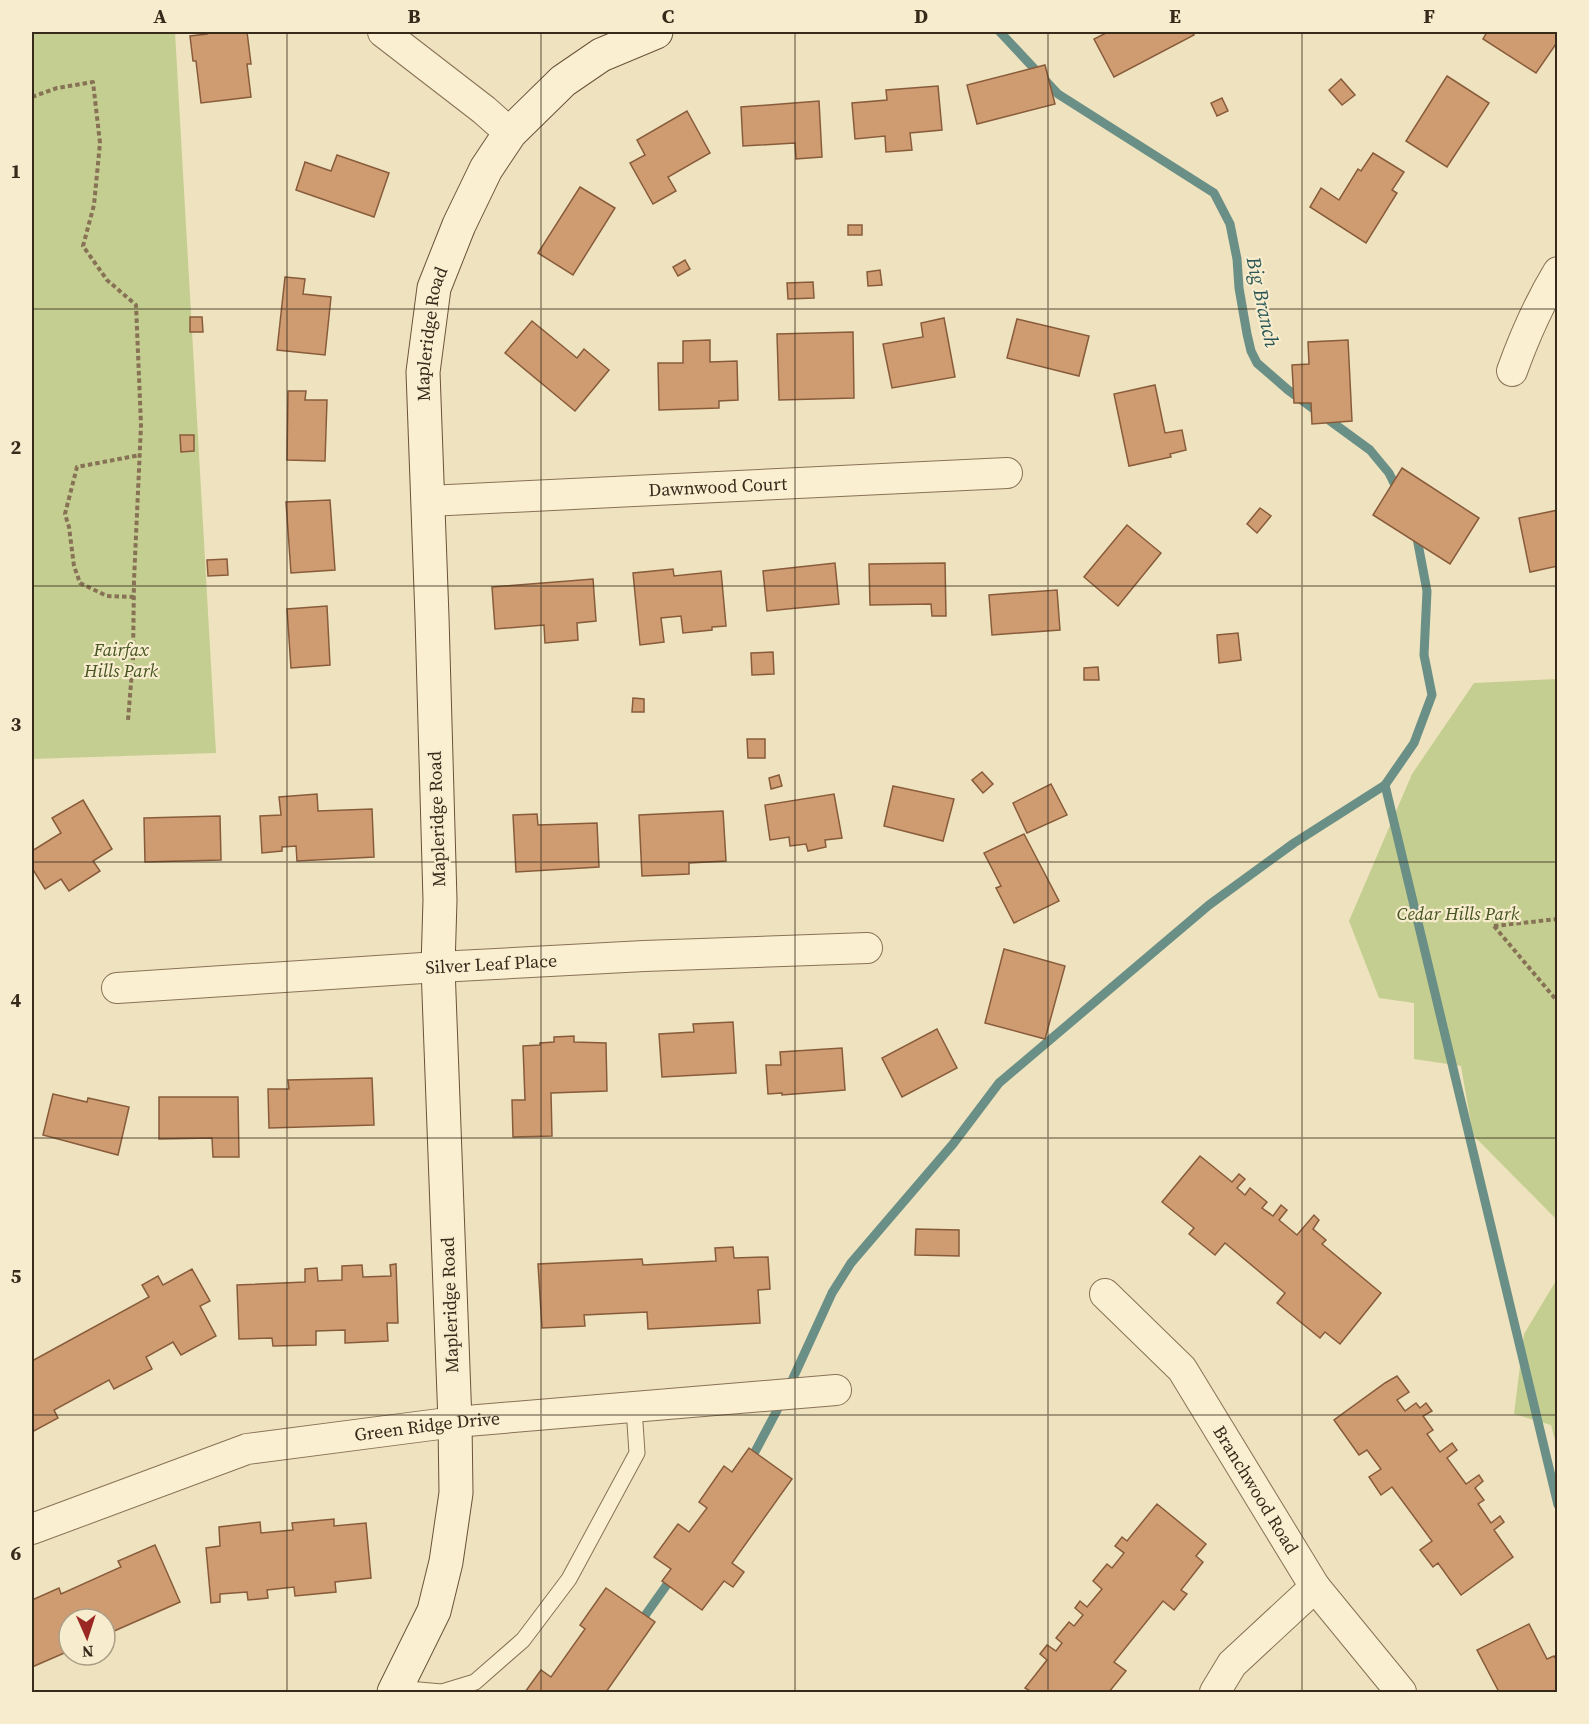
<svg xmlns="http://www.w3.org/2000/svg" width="1589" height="1724" font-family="'Source Serif 4',serif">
	<rect width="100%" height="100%" fill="#efe2be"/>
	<!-- green -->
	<g fill="#c5ce91">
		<polygon points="32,32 175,32 216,753 32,759"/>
		<polygon points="1557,679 1558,679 1557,1220 1473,1135 1461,1066 1414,1059 1414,1003 1379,998 1349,921 1412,774 1474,683"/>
		<polygon points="1557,1279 1557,1448 1551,1425 1514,1414 1524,1334"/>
	</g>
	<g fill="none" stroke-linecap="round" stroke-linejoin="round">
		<!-- stream -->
		<g stroke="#698f86" stroke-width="9">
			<polyline points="1000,32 1058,94 1214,193 1230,224 1237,259 1239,288 1247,334 1251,351 1257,363 1288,390 1370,450 1389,473 1399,493"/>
			<polyline points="1416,533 1427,591 1424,655 1432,695 1414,743 1385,785 1558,1505"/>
			<polyline points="788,1389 832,1293 851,1263 953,1144 999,1083 1209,905 1294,843 1385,785"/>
			<polyline points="749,1463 782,1401"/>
			<polyline points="639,1624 673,1576"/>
		</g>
	</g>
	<!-- building -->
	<g fill="#cf9c72" stroke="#885c3b" stroke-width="1.5">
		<polygon points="207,32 247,32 251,64 247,64 251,97 201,103 196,61 193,61 190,36 207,34"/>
		<polygon points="1108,32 1192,32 1194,35 1114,77 1094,39"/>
		<polygon points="1487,32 1558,32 1558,41 1536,73 1483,39"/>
		<polygon points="1045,65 1055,104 977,124 967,85"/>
		<polygon points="1447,76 1489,103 1447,167 1406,141"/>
		<polygon points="1341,79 1355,95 1342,105 1329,90"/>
		<polygon points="938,86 942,130 910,133 912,150 886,152 885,136 855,139 852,103 887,100 886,90"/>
		<polygon points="1222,98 1228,111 1217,116 1211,103"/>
		<polygon points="819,101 822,157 796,159 795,143 743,146 741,107"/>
		<polygon points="687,111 710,153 668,177 676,191 653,204 630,163 645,155 637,140"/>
		<polygon points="1373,153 1404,172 1392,190 1397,193 1366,243 1310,207 1321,188 1339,200 1358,169 1361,171"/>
		<polygon points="337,155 389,173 374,217 296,190 305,162 331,171"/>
		<polygon points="580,187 615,208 573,275 538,253"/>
		<rect x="848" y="225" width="14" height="10"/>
		<polygon points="685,260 690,269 678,276 673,267"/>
		<polygon points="880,270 882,285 868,286 867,272"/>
		<polygon points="285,277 305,279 303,294 331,297 325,355 277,350"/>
		<polygon points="813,282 814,298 788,299 787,283"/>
		<polygon points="190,317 202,317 203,332 190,332"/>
		<polygon points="944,318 955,377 892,388 883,344 923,337 921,323"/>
		<polygon points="1017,319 1089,336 1079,376 1007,358"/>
		<polygon points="532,321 577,358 584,349 609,370 575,411 505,353"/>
		<polygon points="853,332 854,398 779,400 777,334"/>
		<polygon points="710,340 710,362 737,361 738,400 719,401 719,408 659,410 658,363 683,363 683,341"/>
		<polygon points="1348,340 1352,421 1312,424 1311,403 1294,403 1292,365 1309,364 1308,342"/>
		<polygon points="1155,385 1165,433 1182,430 1186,450 1170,454 1171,457 1129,466 1114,394"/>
		<polygon points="288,391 306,391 305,400 327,400 325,461 287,460"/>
		<polygon points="180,435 194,435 194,451 181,452"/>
		<polygon points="1402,468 1479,518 1450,564 1373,515"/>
		<polygon points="330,500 335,570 291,573 286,502"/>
		<polygon points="1260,508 1271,516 1257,533 1247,524"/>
		<polygon points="1558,510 1558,566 1530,572 1519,518"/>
		<polygon points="1127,525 1161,553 1118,606 1084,577"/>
		<polygon points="227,559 228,575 208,576 207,560"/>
		<polygon points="835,563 839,604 767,611 763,571"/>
		<polygon points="945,563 946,616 932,616 931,604 870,605 869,564"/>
		<polygon points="673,569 674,576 721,571 726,626 712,627 712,630 683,633 681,616 661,618 664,642 640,645 633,573"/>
		<polygon points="593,579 596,621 577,623 578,640 545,643 544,625 495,629 492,587"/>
		<polygon points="1057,590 1060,630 992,635 989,595"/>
		<polygon points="327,606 330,665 291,668 287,609"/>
		<polygon points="1238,633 1241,660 1219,663 1217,635"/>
		<polygon points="773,652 774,674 752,675 751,653"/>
		<polygon points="1098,667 1099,680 1084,680 1084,668"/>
		<polygon points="633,698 644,699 644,712 632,712"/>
		<polygon points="747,739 765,739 765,758 748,758"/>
		<polygon points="982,772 993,784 983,793 972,780"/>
		<polygon points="779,775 782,786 771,789 769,778"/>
		<polygon points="1051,784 1067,815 1027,833 1013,803"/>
		<polygon points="893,786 954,799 943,841 884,826"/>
		<polygon points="317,794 318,811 372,809 374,857 297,861 296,846 282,847 282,851 262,853 260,816 281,815 279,797"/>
		<polygon points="834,794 842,838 825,840 826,847 808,851 806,844 790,846 789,837 770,840 765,805"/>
		<polygon points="83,800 112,849 93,861 100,871 69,891 61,879 45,889 32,868 32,851 61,833 52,818"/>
		<polygon points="723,811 726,861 689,863 689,874 642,876 639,815"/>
		<polygon points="537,814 538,825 597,823 599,867 516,872 513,815"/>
		<polygon points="220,816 221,860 145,862 144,818"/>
		<polygon points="1024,834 1059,901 1014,923 996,888 1001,886 984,853"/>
		<polygon points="1004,949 1065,966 1045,1039 985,1023"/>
		<polygon points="733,1022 736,1073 662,1077 659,1034 694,1032 693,1024"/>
		<polygon points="937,1029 957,1068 902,1097 882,1058"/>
		<polygon points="574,1036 574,1042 606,1043 607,1091 551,1093 552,1136 513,1137 512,1100 525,1100 523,1046 540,1045 540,1043 554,1042 554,1037"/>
		<polygon points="842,1048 845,1090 782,1095 782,1093 768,1094 766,1065 781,1065 780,1052"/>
		<polygon points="372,1078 374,1125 269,1128 268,1089 289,1089 288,1080"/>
		<polygon points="53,1094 87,1102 88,1098 129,1107 118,1155 43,1135"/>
		<polygon points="159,1097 238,1097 239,1157 213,1157 212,1138 159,1139"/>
		<polygon points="1200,1156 1232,1182 1239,1174 1245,1179 1237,1188 1245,1195 1250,1188 1267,1202 1262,1208 1273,1216 1281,1205 1287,1210 1279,1220 1297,1235 1314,1215 1319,1220 1313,1229 1326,1240 1322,1244 1381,1293 1340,1344 1325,1332 1320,1338 1277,1303 1285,1293 1225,1243 1215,1255 1189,1234 1194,1228 1162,1202"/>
		<polygon points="916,1229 959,1230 959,1256 915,1255"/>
		<polygon points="733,1247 734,1258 768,1257 770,1289 758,1290 760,1323 648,1329 647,1312 584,1315 585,1326 542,1328 538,1264 642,1259 643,1265 716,1261 715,1248"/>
		<polygon points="396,1264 398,1323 387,1323 388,1341 345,1343 345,1330 316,1331 316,1345 273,1346 272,1338 239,1339 237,1285 305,1282 305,1269 317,1268 318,1281 342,1280 342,1266 362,1265 363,1277 391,1276 390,1265"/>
		<polygon points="192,1269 210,1301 200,1306 216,1336 181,1355 173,1342 146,1357 152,1369 114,1389 109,1380 54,1410 58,1418 32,1432 32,1361 149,1297 142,1285 158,1276 163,1285"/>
		<polygon points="1397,1376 1409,1392 1397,1400 1405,1411 1416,1403 1420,1408 1426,1403 1432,1411 1423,1416 1433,1430 1427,1434 1440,1452 1452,1443 1457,1450 1447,1458 1466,1484 1479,1475 1483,1481 1475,1488 1484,1500 1478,1504 1491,1523 1500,1516 1504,1522 1494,1530 1513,1557 1461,1595 1438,1563 1433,1567 1420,1550 1432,1541 1392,1487 1381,1495 1369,1477 1381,1469 1367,1450 1359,1455 1334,1420 1385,1383"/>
		<polygon points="749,1448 792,1479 732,1563 744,1572 733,1587 724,1581 702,1610 662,1581 671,1569 654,1557 678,1524 689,1532 707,1508 699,1502 724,1466 732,1472"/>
		<polygon points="1157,1504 1206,1544 1196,1556 1203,1562 1181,1590 1187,1594 1174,1610 1163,1601 1114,1662 1126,1671 1109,1692 1032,1692 1025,1688 1047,1660 1040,1654 1047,1645 1056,1651 1062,1643 1056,1638 1069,1622 1074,1626 1083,1615 1075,1608 1080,1601 1087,1607 1102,1589 1093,1581 1107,1564 1112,1568 1124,1553 1115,1546 1122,1537 1127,1541"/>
		<polygon points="334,1519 334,1526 366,1523 371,1578 335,1582 336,1592 295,1596 294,1587 267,1590 268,1598 248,1600 247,1592 220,1594 220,1602 211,1603 206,1548 220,1546 219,1527 260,1522 261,1533 293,1530 292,1523"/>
		<polygon points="155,1545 180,1602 105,1635 105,1619 69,1619 69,1651 32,1667 32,1600 59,1588 61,1594 121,1567 118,1561"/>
		<polygon points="606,1588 655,1622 606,1692 525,1692 541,1670 551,1677 585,1629 580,1625"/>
		<polygon points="1529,1624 1547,1659 1554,1656 1558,1662 1558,1692 1499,1692 1477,1650"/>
	</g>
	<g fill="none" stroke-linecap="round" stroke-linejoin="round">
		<!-- lane casing -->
		<g stroke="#887256" stroke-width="17">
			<polyline id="lane" points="396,1688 442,1692 475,1682 523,1640 569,1579 637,1453 634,1408"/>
		</g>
		<!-- street casing -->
		<g stroke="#887256" stroke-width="32">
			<g id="street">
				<polyline points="383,32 484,110 510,133"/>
				<path d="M1512,371C1525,335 1538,305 1558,272"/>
				<path id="s1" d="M428,501L1007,473"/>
				<path id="s2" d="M117,988L438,967L644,956L867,948"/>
				<path id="s3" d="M1105,1294L1182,1369L1315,1587L1401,1692"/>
				<path id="s4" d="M32,1529L247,1449L455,1422L836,1390"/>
				<polyline points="1215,1692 1232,1664 1315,1587"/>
			</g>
		</g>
		<!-- secondary casing -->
		<g stroke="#6a5339" stroke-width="35">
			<g id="secondary">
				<path id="s5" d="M394,1692L434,1611L446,1562L456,1493L455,1422L438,967L440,900L432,617L423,372L434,288L459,225L486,169L510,133L563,81L601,55L656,32"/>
			</g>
		</g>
		<!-- path -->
		<g stroke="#887256" stroke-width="4" stroke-dasharray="4.5 3" stroke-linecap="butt">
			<polyline points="32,97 57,88 93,82 100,143 94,205 83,246 107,280 136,305 141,425 134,580 133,659 128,720"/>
			<polyline points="134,597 107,596 80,583 74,566 69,527 65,514 77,467 140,455"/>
			<polyline points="1494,926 1558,1002"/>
			<polyline points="1494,926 1558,919"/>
		</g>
		<!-- lane -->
		<use href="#lane" stroke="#faefd1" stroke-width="15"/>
		<!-- street -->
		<use href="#street" stroke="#faefd1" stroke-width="30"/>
		<!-- secondary -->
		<use href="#secondary" stroke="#faefd1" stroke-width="33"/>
	</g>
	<!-- grid -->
	<path fill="none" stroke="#372a1b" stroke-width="1.5" stroke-opacity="0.55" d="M287,32V1692M541,32V1692M795,32V1692M1048,32V1692M1302,32V1692M32,309H1558M32,586H1558M32,862H1558M32,1138H1558M32,1415H1558"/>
	<g text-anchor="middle" stroke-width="4.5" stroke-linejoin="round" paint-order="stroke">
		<!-- street labels -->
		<g font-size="18" fill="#372a1b" stroke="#f7eccd">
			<text dy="6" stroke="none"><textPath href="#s5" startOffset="1371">Mapleridge Road</textPath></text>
			<text dy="6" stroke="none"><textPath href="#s1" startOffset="290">Dawnwood Court</textPath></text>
			<text transform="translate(437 819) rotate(-92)" y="6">Mapleridge Road</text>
			<text dy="6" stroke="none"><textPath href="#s2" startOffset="375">Silver Leaf Place</textPath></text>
			<text transform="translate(450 1305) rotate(-92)" y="6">Mapleridge Road</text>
			<text dy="6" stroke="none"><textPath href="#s4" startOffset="411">Green Ridge Drive</textPath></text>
			<text dy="6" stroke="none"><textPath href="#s3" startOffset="249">Branchwood Road</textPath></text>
		</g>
		<!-- park labels -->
		<g font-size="18" font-style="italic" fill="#455421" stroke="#f7eccd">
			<text x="121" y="656">Fairfax<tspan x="121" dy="21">Hills Park</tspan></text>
			<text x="1458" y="920">Cedar Hills Park</text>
		</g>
		<!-- water labels -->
		<g font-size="20" font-style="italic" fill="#2a5756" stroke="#f7eccd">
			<text transform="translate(1263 302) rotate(78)" y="7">Big Branch</text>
		</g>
	</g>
	<!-- border -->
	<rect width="1589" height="1724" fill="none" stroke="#f7eccd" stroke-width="66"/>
	<!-- north arrow -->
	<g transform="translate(87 1637) rotate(177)"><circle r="28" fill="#f7eccd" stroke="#aa9e86" stroke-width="1.5"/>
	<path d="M0-4.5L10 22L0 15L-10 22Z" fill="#9a2724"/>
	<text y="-9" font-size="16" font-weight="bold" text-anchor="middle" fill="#372a1b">N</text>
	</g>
	<rect x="33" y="33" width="1523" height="1658" fill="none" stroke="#372a1b" stroke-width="2"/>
	<g font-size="20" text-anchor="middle" font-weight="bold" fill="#372a1b">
		<text x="160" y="23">A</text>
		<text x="414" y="23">B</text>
		<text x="668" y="23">C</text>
		<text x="921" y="23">D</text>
		<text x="1175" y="23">E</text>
		<text x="1429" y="23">F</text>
		<text x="16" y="178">1</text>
		<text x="16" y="454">2</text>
		<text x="16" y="731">3</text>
		<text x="16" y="1007">4</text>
		<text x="16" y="1283">5</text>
		<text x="16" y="1560">6</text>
	</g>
</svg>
